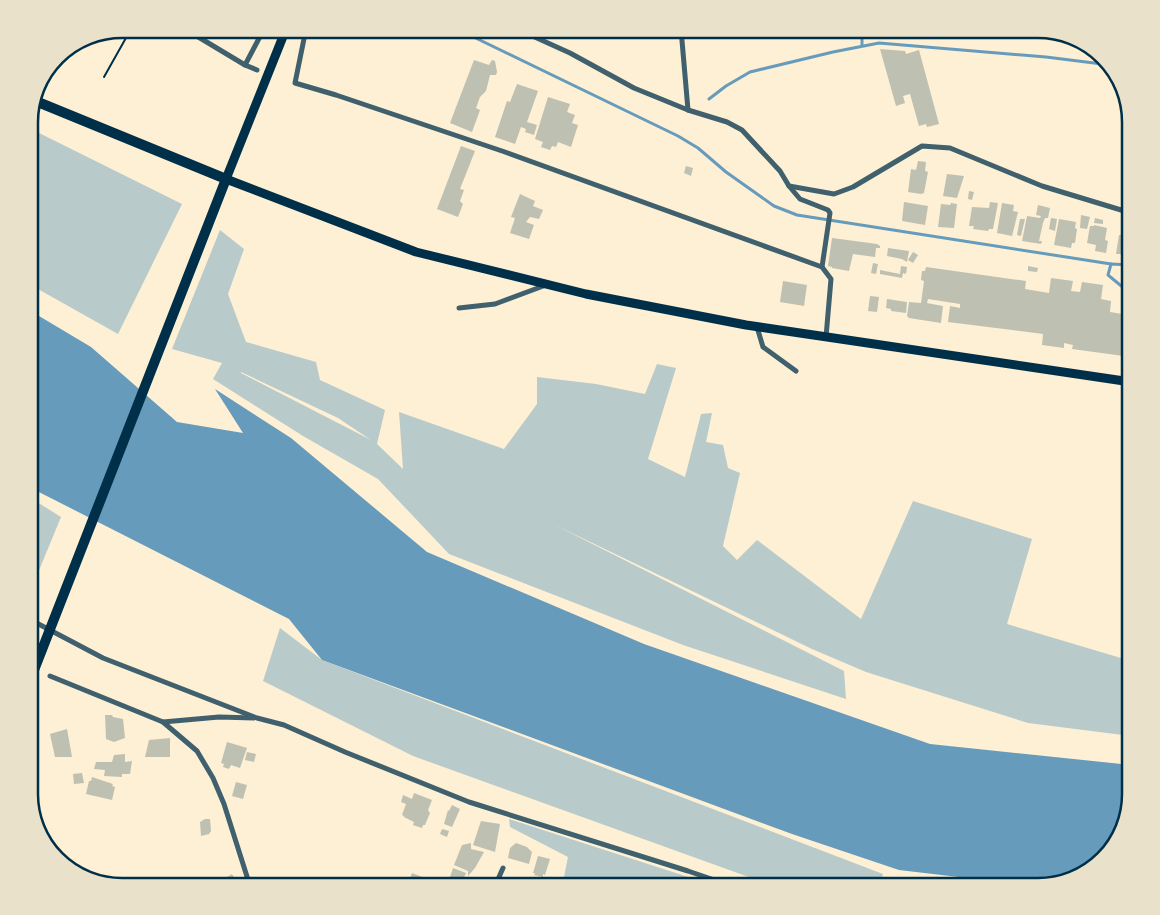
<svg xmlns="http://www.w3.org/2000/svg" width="1160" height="915" font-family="'Work Sans',sans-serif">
	<rect width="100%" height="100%" fill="#fdf0d5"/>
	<!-- green -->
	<g fill="#b9caca" fill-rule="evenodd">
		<polygon points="29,128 182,204 118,334 29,284"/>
		<path d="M220,230L244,249L228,294L246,342L316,362L320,380L385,410L377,444L403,469L399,412L504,449L537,404V377L596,384L645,394L657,364L676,368L648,459L685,477L701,414L712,413L706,442L723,445L728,468L740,473L723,546L737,560L757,540L861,619L913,501L1032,539L1007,624L1131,661V736L1028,723L866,672L812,649L553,524L844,671L846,699L683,645L449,554L378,479L303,436L213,379L222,363L172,349ZM241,372L338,418L371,440L241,373Z"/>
		<polygon points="29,497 61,517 35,580 29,576"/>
		<polygon points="280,628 322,660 883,874 879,886 774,886 413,756 263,681"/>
		<polygon points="509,819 716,886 596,886 596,883 564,877 568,857 510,827"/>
	</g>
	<!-- water -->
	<polygon fill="#669bbc" points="29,310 91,347 177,422 243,433 215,389 291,438 427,552 644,644 930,744 1131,765 1131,794 1108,854 1079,877 1036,886 899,870 792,834 322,660 289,619 29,487"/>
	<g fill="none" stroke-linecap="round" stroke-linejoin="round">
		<!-- stream -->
		<g stroke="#669bbc" stroke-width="3">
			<polyline points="457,29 678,136 698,148 726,172 774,206 797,215 1111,264"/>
			<polyline points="862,29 862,45"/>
			<polyline points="709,99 726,86 750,72 833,52 879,43 1046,57 1110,65"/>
			<polyline points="1131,294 1108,275 1111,264 1131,265"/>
		</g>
	</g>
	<!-- building -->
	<g fill="#bec0b2">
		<polygon points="880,49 905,51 906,54 919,50 939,124 927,127 926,124 919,126 910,94 903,96 905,103 896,106"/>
		<polygon points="474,60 489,65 492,60 495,61 497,72 496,75 490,75 486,91 480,97 476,108 480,110 472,132 450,123"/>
		<polygon points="517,84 538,91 527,122 537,125 534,135 525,132 526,129 521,127 515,144 495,137 507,101 510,102"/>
		<polygon points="548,97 570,104 567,112 575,115 572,123 578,125 571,147 558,142 556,147 552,146 550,150 541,147 543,142 535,139"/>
		<polygon points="461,146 475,151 460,189 464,190 460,201 463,204 458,217 437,209"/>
		<polygon points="918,161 926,162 925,171 928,172 924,193 921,194 908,192 911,169 916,170"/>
		<polygon points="686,166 693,168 691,176 684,173"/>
		<polygon points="947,174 964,176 957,198 943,196"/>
		<polygon points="969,191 974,192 972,200 968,199"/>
		<polygon points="520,194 535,201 533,206 543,210 539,219 530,217 526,222 534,225 529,239 510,233 515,218 511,217"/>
		<polygon points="904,202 928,206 925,225 902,221"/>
		<polygon points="990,202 998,203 993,229 989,229 988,231 973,229 974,226 969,226 972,207 989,208"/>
		<polygon points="951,203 957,204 954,228 938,227 941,204 950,205"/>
		<polygon points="1002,203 1014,205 1013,211 1018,212 1012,236 997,233"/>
		<polygon points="1038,205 1050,208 1048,218 1045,218 1043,223 1039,241 1042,241 1041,244 1022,241 1027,216 1040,218 1041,216 1036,215"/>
		<polygon points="1081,215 1090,217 1087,229 1080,228"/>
		<polygon points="1051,218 1057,219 1055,231 1049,229"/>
		<polygon points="1095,218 1103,220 1103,224 1094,223"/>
		<polygon points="1020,219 1025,219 1021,236 1017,235"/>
		<polygon points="1059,219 1076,222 1075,228 1077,229 1075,243 1072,243 1071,248 1054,245"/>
		<polygon points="1094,225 1107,228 1105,240 1108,241 1106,253 1095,251 1096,245 1087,243 1090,226 1094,226"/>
		<polygon points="1122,233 1131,234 1131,258 1121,256 1121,254 1116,254 1119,235 1122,235"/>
		<polygon points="832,238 877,244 880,246 880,248 876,248 875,257 853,254 849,271 832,268 832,267 828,266"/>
		<polygon points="888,248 909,251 907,262 902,259 887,256"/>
		<polygon points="913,252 918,255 913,263 908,260"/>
		<polygon points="873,263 878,264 876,274 871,273"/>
		<polygon points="901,266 907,267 906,274 903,273 902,278 880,274 880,270 900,274"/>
		<polygon points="1028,266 1038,268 1037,272 1028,271"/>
		<polygon points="926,267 1026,281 1025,289 1049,293 1051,278 1073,281 1071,291 1080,292 1082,282 1103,285 1101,299 1111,301 1110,312 1129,315 1129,320 1131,320 1131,357 1072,349 1073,345 1064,343 1064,348 1042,345 1043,334 948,322 950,306 960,308 960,304 928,299 927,303 943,306 941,323 909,318 907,316 909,302 921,303 924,281 921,280 922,271 925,271"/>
		<polygon points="783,281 807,285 804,306 780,302"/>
		<polygon points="870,296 879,297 877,312 868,311"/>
		<polygon points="887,299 907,302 906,313 891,311 891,309 886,308"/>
		<polygon points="105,715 112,715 113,717 123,719 125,738 114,742 106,739"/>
		<polygon points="67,729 72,757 55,757 50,734"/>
		<polygon points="170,738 170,757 145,757 149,740"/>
		<polygon points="227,742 247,748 240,768 231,765 229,769 223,767 224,764 221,763"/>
		<polygon points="247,752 256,754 254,762 245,760"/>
		<polygon points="125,754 125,762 132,761 130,774 122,774 122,777 104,776 105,770 94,769 96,762 112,762 114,755"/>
		<polygon points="82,773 84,783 74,784 73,774"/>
		<polygon points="92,777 113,784 112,786 115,787 112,800 86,794 89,781 91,781"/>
		<polygon points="236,782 247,785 243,799 232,796"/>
		<polygon points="414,793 432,800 428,810 430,813 425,825 423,825 422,828 413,825 414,822 404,817 404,816 402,815 406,804 401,802 403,795 412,799"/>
		<polygon points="452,805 460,809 452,827 444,824 448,810 449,811"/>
		<polygon points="205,819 210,819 211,831 209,834 201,836 200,822"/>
		<polygon points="481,821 500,824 495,852 473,845"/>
		<polygon points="442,829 449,831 447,837 440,834"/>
		<polygon points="471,843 471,849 484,852 475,868 468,876 468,871 454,865 462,845"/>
		<polygon points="516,843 527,847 532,852 529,864 508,858 510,848"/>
		<polygon points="538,856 550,859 545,875 543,874 543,877 534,875 535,873 533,873"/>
		<polygon points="453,868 466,873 460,886 447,886"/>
		<polygon points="412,873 430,880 427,886 407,886"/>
		<polygon points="232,874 237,883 232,886 213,886"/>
	</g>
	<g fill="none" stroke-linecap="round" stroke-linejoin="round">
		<!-- path -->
		<polyline stroke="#003049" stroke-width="2" points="104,77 131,29"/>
		<!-- minor -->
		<g stroke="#3f606c" stroke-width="5">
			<polyline points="185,29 245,65 257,70"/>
			<polyline points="306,29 295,83 336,95 505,152 822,267 831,279 826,337"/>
			<polyline points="517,29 570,53 634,88 688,110 727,122 742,130 780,171 789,186 834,194 853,187 922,146 950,148 1042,186 1131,213"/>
			<polyline points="681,29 688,110"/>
			<polyline points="245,65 264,29"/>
			<polyline points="789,186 800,199 828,210 830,213 822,267"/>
			<polyline points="459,308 495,304 546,285"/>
			<polyline points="757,327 763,347 796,371"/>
			<polyline points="29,619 103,658 257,718 284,725 345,752 469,802 688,871 732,886"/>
			<polyline points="50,676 163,722 197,751 213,778 224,804 250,886"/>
			<polyline points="163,722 219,717 254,718"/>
			<polyline points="495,886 503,868"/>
		</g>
		<!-- secondary -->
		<polyline stroke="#003049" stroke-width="9" points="286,29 226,179 416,252 586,294 746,325 1131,382"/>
		<!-- primary -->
		<polyline stroke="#003049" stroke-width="10" points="29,683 226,179 33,100"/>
	</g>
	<!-- crop -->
	<path d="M0 0H1160V915H0ZM122 38H1038A84 84 0 0 1 1122 122V794A84 84 0 0 1 1038 878H122A84 84 0 0 1 38 794V122A84 84 0 0 1 122 38Z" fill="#e9e1ca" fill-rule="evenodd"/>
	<path fill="none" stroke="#003049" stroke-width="2.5" d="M122 38H1038A84 84 0 0 1 1122 122V794A84 84 0 0 1 1038 878H122A84 84 0 0 1 38 794V122A84 84 0 0 1 122 38Z"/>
</svg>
